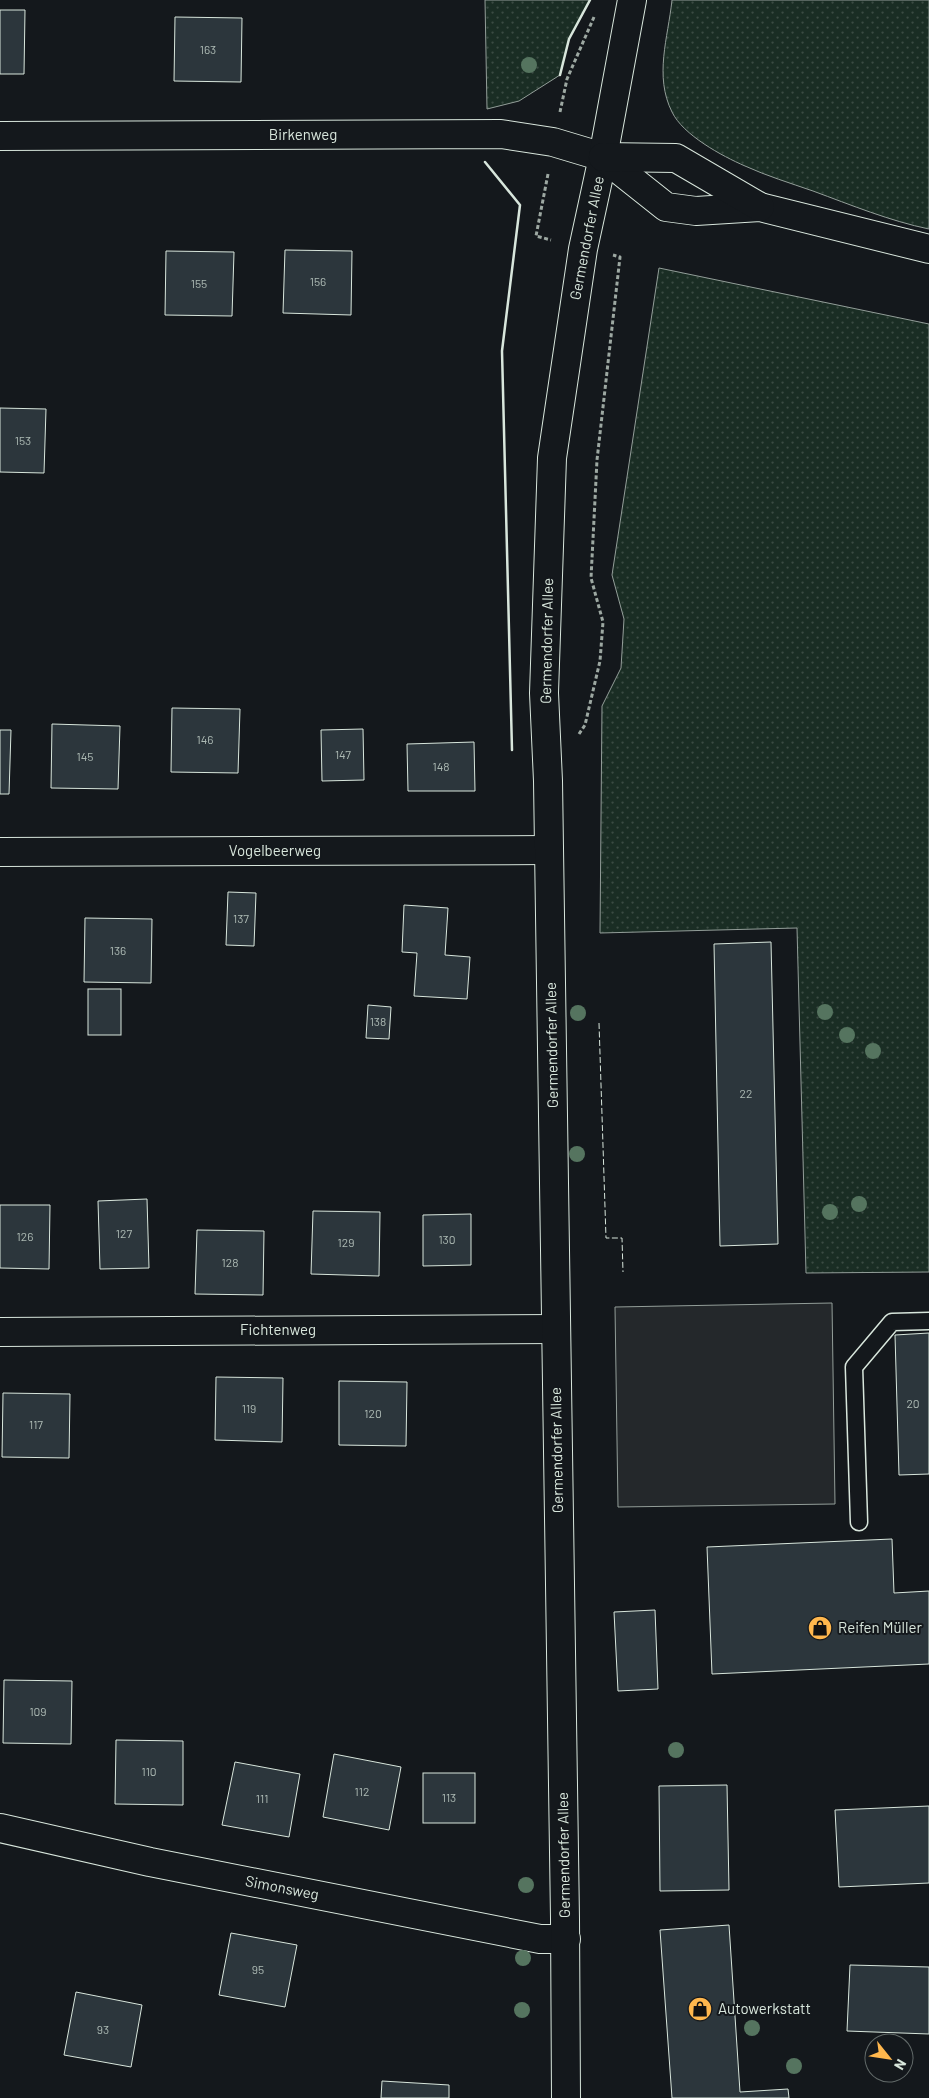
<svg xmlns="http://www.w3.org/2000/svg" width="929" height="2098" font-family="Barlow,sans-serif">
	<defs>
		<pattern id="grass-dots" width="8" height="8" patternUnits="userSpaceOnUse" patternTransform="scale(1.25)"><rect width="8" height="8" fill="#1a2d24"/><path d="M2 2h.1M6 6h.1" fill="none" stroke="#3b4b43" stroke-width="1.8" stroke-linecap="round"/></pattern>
	</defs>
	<rect width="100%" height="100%" fill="#14181c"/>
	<!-- grass -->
	<g fill="url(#grass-dots)" stroke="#939e99">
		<polygon points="485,0 590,0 569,39 560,75 519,101 487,109"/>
		<path d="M672,0H929V229C890,221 851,205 813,191C790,183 767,176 745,166C722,156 683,135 672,112C654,76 668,38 672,0Z"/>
		<polygon points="659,268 929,324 929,1272 806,1273 797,928 600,933 602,706 621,668 624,619 612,575"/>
	</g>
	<!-- parking -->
	<polygon fill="#24282b" stroke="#939e99" points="832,1303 835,1504 618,1507 615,1307"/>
	<!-- building -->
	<g fill="#2c363c" stroke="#d8e6dc">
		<polygon points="0,10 25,10 24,74 0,74"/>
		<polygon points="175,17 242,18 241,82 174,81"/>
		<polygon points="285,250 352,251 351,315 283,313"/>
		<polygon points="166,251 234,252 232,316 165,315"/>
		<polygon points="0,408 46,409 44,473 0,472"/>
		<polygon points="172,708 240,709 238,773 171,772"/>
		<polygon points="52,724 120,726 118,789 51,788"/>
		<polygon points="363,729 364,780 322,781 321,730"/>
		<polygon points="0,730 11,730 9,794 0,794"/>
		<polygon points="474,742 475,791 408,791 407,744"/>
		<polygon points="228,892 256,893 254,946 226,945"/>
		<polygon points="404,905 448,908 445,955 470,957 467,999 414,996 417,953 402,952"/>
		<polygon points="85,918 152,919 151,983 84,982"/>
		<polygon points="771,942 778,1244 720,1246 714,944"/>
		<rect x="88" y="989" width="33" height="46"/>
		<polygon points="368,1005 391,1007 389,1039 366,1038"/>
		<polygon points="147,1199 149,1268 100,1269 98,1201"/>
		<polygon points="0,1205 50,1205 49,1269 0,1268"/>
		<polygon points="313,1211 380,1212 379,1276 311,1274"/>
		<polygon points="471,1214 471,1265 423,1266 423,1215"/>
		<polygon points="197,1230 264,1231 263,1295 195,1294"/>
		<polygon points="929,1333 929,1474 899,1475 895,1335"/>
		<polygon points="216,1377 283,1378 282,1442 215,1440"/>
		<polygon points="339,1381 407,1382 406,1446 339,1445"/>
		<polygon points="3,1393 70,1394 69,1458 2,1457"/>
		<polygon points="892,1539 894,1593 929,1591 929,1664 712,1674 707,1547"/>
		<polygon points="655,1610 658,1689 618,1691 614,1612"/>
		<polygon points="4,1680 72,1681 71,1744 3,1743"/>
		<polygon points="116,1740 183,1741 183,1805 115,1804"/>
		<polygon points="334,1754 401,1767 389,1830 323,1817"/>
		<polygon points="235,1762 300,1774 289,1837 222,1825"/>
		<rect x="423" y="1773" width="52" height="50"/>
		<polygon points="727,1785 729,1890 660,1891 659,1786"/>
		<polygon points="929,1806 929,1883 839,1887 835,1810"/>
		<polygon points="729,1925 740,2092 788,2089 789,2098 672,2098 660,1930"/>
		<polygon points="231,1933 297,1945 285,2007 219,1995"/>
		<polygon points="850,1965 929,1967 929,2034 847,2031"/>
		<polygon points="76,1992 142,2005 131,2067 64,2055"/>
		<polygon points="382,2081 449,2085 449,2098 381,2098"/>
	</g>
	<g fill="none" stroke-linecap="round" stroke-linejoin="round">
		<!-- service casing -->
		<g stroke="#d8e6dc" stroke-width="19">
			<polyline id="service" points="859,1522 854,1367 892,1322 929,1321"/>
		</g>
		<!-- minor casing -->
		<g stroke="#d8e6dc" stroke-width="30">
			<g id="minor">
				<polyline points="0,136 501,134 553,142 603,157"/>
				<polyline points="0,852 549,850"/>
				<polyline points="0,1332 556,1329"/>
				<polyline points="0,1828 150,1862 540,1939 566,1939"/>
			</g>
		</g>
		<!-- primary casing -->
		<g stroke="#d8e6dc" stroke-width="30">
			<polyline id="primary" points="566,2098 565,1919 548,781 544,693 552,458 583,249 603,157 632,0"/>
		</g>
		<!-- trunk casing -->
		<g stroke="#d8e6dc" stroke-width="30">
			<g id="trunk">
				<polyline points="603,157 666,207 696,211 760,207 929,249"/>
				<polyline points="603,157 676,158 760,207"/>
			</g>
		</g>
		<!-- path -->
		<g stroke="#9da8a2" stroke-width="3" stroke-dasharray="4 2.5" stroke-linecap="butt">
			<polyline points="560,112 567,79 594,17"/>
			<polyline points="548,174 536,236 551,240"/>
			<polyline points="579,734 585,725 600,661 603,622 591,578 597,460 620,257 613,255"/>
		</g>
		<!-- service -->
		<use href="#service" stroke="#14181c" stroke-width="16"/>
		<!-- minor -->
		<use href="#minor" stroke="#14181c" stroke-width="28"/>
		<!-- primary -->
		<use href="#primary" stroke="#14181c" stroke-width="28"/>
		<!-- trunk -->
		<use href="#trunk" stroke="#14181c" stroke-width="28"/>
		<!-- fence -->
		<polyline stroke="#d8e6dc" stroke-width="1" stroke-dasharray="6 2.5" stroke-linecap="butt" points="599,1023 606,1238 622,1238 623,1272"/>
		<!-- wall -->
		<g stroke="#d8e6dc" stroke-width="2.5">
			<polyline points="560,75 569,39 590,0"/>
			<polyline points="485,162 520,205 502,351 512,750"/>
		</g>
	</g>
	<!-- trees -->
	<g fill="#55745f">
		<circle cx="529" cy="65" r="8"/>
		<circle cx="825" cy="1012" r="8"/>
		<circle cx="578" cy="1013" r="8"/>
		<circle cx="847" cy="1035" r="8"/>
		<circle cx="873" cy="1051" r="8"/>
		<circle cx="577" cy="1154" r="8"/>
		<circle cx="859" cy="1204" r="8"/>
		<circle cx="830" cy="1212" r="8"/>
		<circle cx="676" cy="1750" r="8"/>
		<circle cx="526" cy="1885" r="8"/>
		<circle cx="523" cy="1958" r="8"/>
		<circle cx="522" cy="2010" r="8"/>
		<circle cx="752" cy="2028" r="8"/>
		<circle cx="794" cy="2066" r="8"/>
	</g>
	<!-- icons -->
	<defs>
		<g id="shop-disc" transform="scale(1.25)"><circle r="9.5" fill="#ffb74d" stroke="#14181c"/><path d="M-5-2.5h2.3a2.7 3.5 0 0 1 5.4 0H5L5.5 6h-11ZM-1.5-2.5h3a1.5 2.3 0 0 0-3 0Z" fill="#111"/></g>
	</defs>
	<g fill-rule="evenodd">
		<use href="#shop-disc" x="820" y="1628"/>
		<use href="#shop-disc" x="700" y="2009"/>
	</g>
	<g text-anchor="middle" stroke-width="4" stroke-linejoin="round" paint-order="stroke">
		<!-- number labels -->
		<g font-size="12" fill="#adbab4">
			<text x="208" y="54">163</text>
			<text x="318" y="286">156</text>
			<text x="199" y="288">155</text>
			<text x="23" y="445">153</text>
			<text x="205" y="744">146</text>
			<text x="343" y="759">147</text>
			<text x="85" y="761">145</text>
			<text x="441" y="771">148</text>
			<text x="241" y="923">137</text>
			<text x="118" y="955">136</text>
			<text x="378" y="1026">138</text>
			<text x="746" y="1098">22</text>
			<text x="124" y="1238">127</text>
			<text x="25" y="1241">126</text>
			<text x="447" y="1244">130</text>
			<text x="346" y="1247">129</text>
			<text x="230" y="1267">128</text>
			<text x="913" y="1408">20</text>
			<text x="249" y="1413">119</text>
			<text x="373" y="1418">120</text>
			<text x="36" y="1429">117</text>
			<text x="38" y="1716">109</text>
			<text x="149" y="1776">110</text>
			<text x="362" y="1796">112</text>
			<text x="449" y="1802">113</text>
			<text x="262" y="1803">111</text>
			<text x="258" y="1974">95</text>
			<text x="103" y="2034">93</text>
		</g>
		<!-- street labels -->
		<g font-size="15" fill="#d8e6dc" stroke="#14181c">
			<text x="303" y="140">Birkenweg</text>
			<text transform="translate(587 238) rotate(-79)" y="5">Germendorfer Allee</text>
			<text transform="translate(547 641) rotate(-89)" y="5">Germendorfer Allee</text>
			<text x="275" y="856">Vogelbeerweg</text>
			<text transform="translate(552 1045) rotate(-91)" y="5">Germendorfer Allee</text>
			<text x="278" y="1335">Fichtenweg</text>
			<text transform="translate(557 1450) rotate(-91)" y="5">Germendorfer Allee</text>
			<text transform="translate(564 1855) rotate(-91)" y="5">Germendorfer Allee</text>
			<text transform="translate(282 1888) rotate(11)" y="5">Simonsweg</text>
		</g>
		<!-- poi labels -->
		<g font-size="15" fill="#d8e6dc" stroke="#14181c" text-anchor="start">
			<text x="838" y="1633">Reifen Müller</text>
			<text x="718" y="2014">Autowerkstatt</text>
		</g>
	</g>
	<!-- north arrow -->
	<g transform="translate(889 2058) rotate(120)"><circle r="24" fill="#14181c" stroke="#626a69"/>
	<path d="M0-4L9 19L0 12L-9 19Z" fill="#ffb74d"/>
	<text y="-8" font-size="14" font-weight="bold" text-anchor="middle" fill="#d8e6dc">N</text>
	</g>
</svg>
